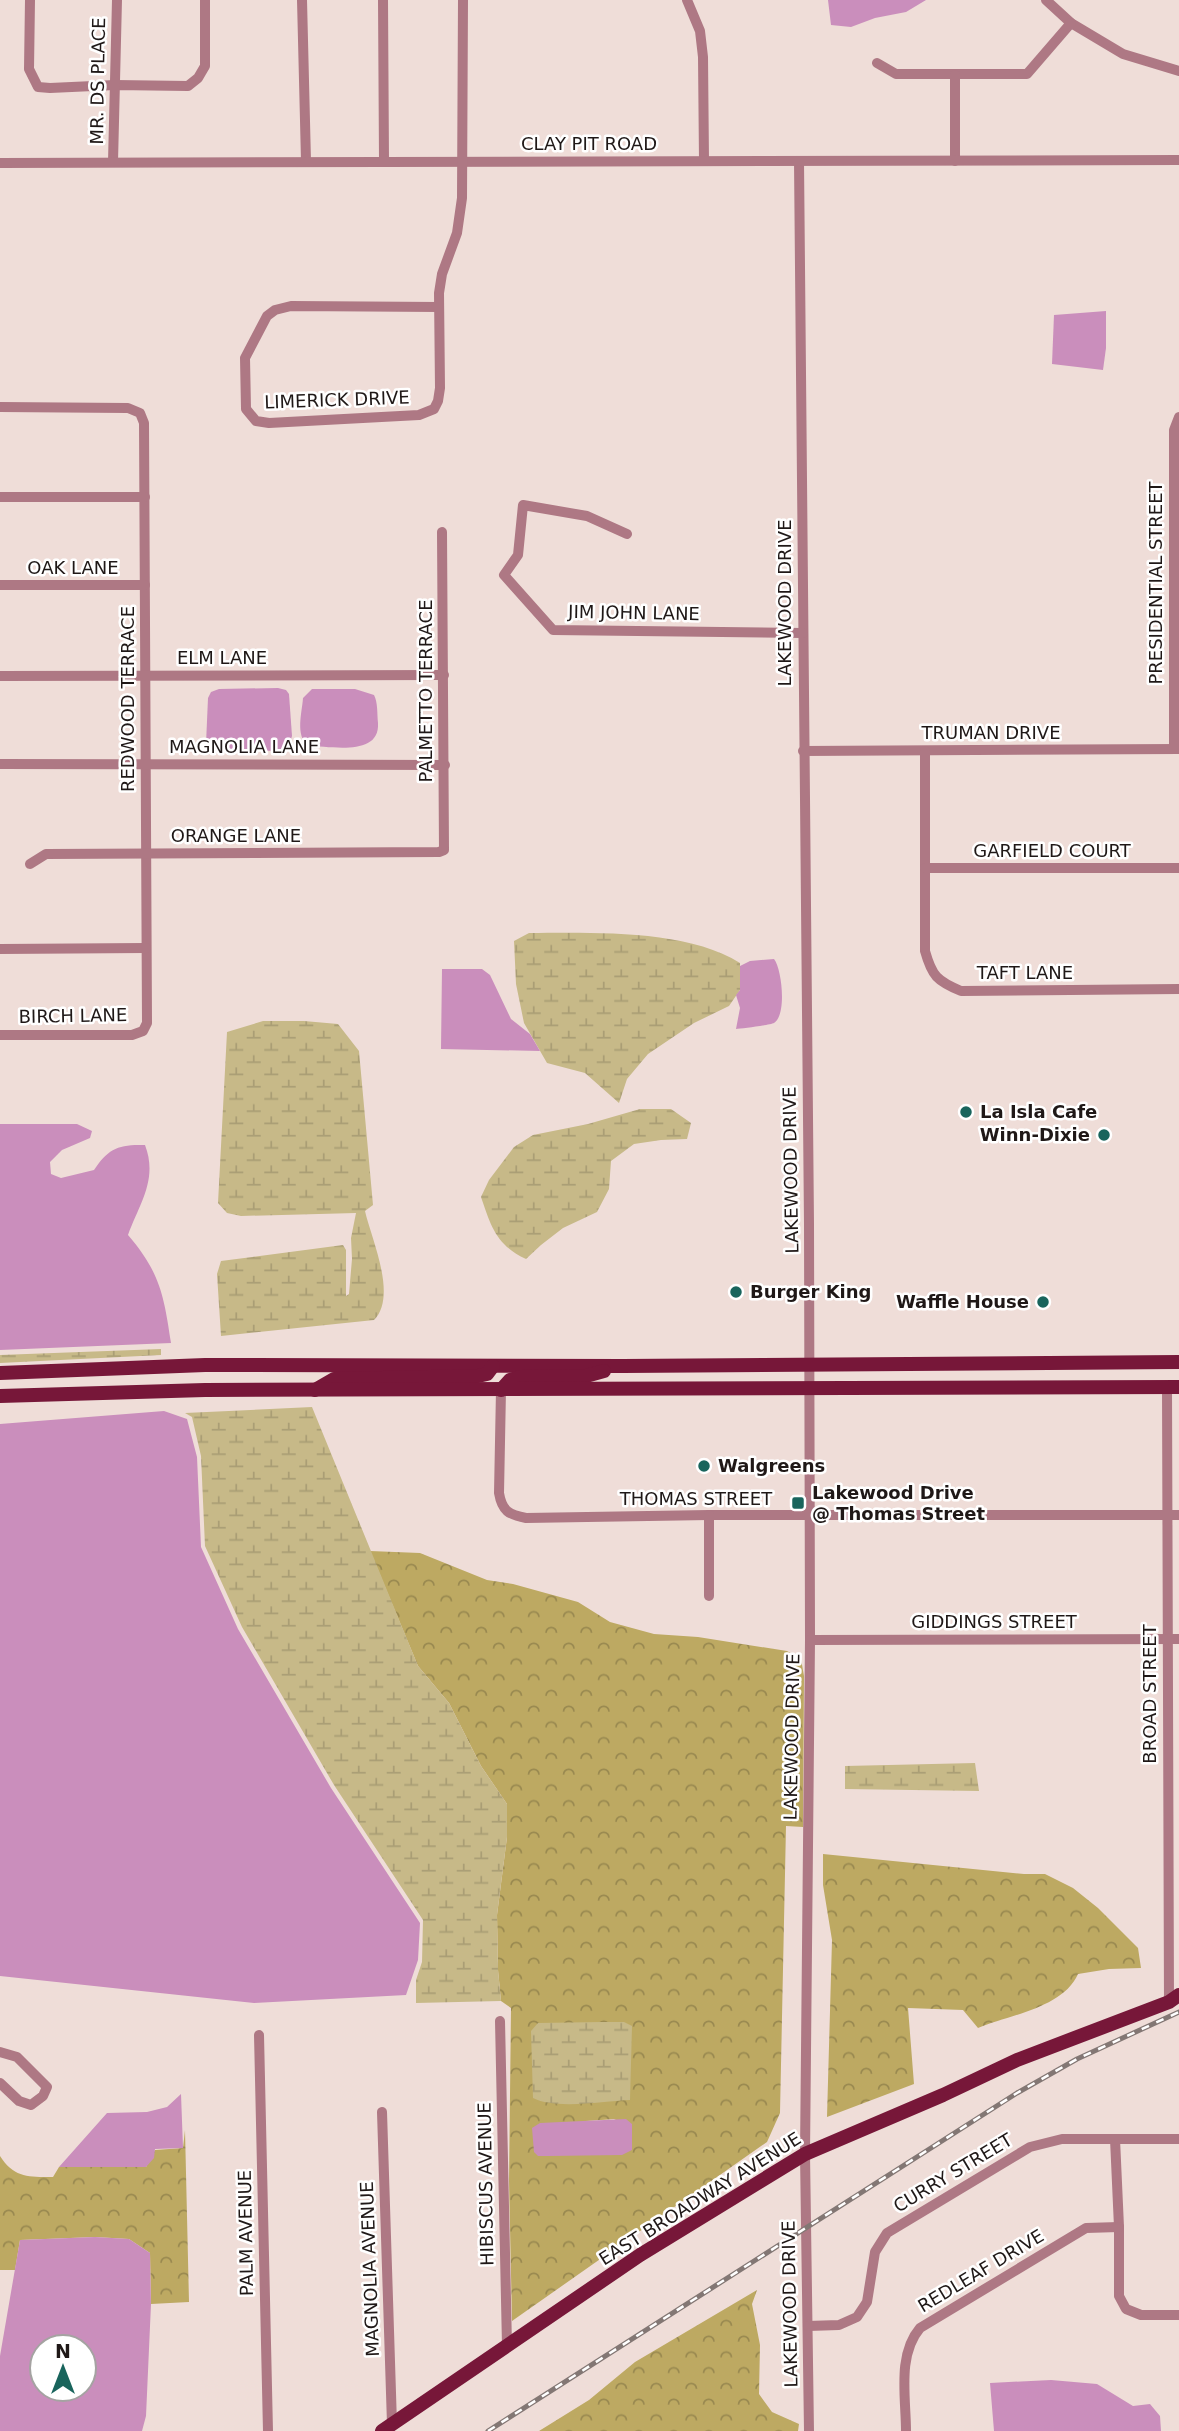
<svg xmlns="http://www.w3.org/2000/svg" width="1179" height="2431" font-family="'DejaVu Sans',sans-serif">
	<defs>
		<pattern id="forest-crowns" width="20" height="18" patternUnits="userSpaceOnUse" patternTransform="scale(1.75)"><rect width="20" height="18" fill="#bda962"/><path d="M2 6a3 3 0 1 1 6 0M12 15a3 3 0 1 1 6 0" fill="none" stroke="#998950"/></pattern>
		<pattern id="wetland-marsh" width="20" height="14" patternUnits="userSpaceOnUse" patternTransform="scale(1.75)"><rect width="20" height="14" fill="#c7b988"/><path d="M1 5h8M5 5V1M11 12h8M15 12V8" fill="none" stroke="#aa9e75"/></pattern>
	</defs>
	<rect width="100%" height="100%" fill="#efddd8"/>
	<!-- forest -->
	<g fill="url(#forest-crowns)" fill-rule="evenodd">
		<path d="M370,1551L420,1553L487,1580L513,1584L578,1602L610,1622L654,1634L698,1637L787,1651L801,1659L804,1676L803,1827L786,1826L780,2113L767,2142L512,2321L509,2181L511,2008L501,2001L498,1970L497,1915L507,1837V1804L481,1766L449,1703L418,1666ZM616,2119L538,2156L586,2121Z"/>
		<path d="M823,1854L1024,1874H1045L1073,1888L1098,1908L1138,1948L1141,1968L1109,1969L1078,1974C1063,2008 1009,2015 978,2028L963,2010L908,2008L914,2084L827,2117L832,1940L823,1885Z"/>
		<path d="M185,2130L189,2302L151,2304L150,2253L129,2239L95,2237L20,2240L15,2270H0V2156C14,2178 29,2177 53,2177L59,2167H146L155,2150L183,2148Z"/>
		<polygon points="757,2290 752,2304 760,2345 759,2394 772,2412 799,2424 798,2431 539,2431 589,2400 635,2362"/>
	</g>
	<!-- wetland -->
	<g fill="url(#wetland-marsh)">
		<path d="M529,933C592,933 686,929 740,963V990L729,1006L694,1023L648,1054L627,1079L619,1103L585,1073L547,1063L524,1023L516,984L514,941Z"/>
		<path d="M263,1021H304L338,1024L359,1051L373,1205L365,1211C371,1238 398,1296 374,1320L221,1336L217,1274L221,1261L343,1245L346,1250V1296L349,1294L352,1259L351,1238L356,1213L241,1216L227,1213L218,1203L227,1032Z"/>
		<path d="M640,1109H671L691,1123L687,1139L661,1140L634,1144L611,1161L609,1189L597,1212L563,1228L541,1245L526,1259C496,1245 491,1226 481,1197L489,1180L514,1147L533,1135L588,1124Z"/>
		<polygon points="161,1349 161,1355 0,1363 0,1355"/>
		<polygon points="312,1407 418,1666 449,1703 481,1766 507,1804 507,1837 497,1915 498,1970 501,2001 416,2003 416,1980 422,1962 423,1920 334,1785 242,1627 205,1546 201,1456 192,1417 185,1413"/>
		<polygon points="975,1763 979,1791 845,1789 845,1766"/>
		<path d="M602,2022H624L632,2026L630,2100C604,2101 556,2110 533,2098L531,2031L538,2023Z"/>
	</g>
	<!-- water -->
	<g fill="#ca8ebc" fill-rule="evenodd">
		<polygon points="828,0 926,0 906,12 875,18 851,27 831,25"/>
		<polygon points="1106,311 1106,348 1103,370 1052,364 1054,315"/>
		<polygon points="278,688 286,690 289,694 292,736 288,748 282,751 212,750 206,744 208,698 211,692 219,689"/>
		<path d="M312,689H355L374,695C378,703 377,713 378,723C380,757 331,746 308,746C295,735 302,713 303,698Z"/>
		<path d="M774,959C782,969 787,1015 774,1023C770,1025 741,1029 736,1029L740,1008L736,995L740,990V966L750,961Z"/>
		<polygon points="442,969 482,969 490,975 511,1019 530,1034 540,1051 441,1049"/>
		<path d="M0,1124H77L92,1131L90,1138L62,1150L50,1162L51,1174L61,1178L94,1170C108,1149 118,1144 145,1145C158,1179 140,1203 128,1235C160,1272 164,1296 171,1343L0,1350Z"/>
		<polygon points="164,1411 187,1419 197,1457 201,1547 238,1629 331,1788 420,1923 418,1960 406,1995 254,2003 0,1976 0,1424"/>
		<polygon points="181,2094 183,2148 155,2149 154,2158 146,2167 59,2167 107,2113 147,2112 167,2107"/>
		<polygon points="626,2119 632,2124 632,2150 622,2155 548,2156 538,2156 534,2152 532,2128 540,2123"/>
		<path d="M95,2237L129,2239L150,2253L151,2304L146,2416L142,2431H0V2356L20,2240ZM42,2347H84V2389H42Z"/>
		<polygon points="1051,2380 1097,2384 1133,2406 1150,2404 1160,2416 1161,2431 994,2431 990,2383"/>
	</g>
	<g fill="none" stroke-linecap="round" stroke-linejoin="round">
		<!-- minor -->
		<g stroke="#ae7884" stroke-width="10">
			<polyline points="30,0 29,69 38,87 50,88 115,85 188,86 198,78 205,66 205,0"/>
			<polyline points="302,0 306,161"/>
			<polyline points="383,0 384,160"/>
			<polyline points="687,0 700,31 703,57 704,161"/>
			<polyline points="1046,0 1071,23 1123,54 1179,71"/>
			<polyline points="877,63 896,74 1027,74 1071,23"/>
			<polyline points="799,161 809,1224 810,1640 805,2154 809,2431"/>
			<polyline points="955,161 955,75"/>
			<polyline points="113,162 117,0"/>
			<polyline points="0,163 1179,160"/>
			<polyline points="439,307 291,306 275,310 267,316 245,358 246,409 256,421 269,423 419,415 434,409 438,401 440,388 439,293 442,274 457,233 462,198 463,0"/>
			<polyline points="0,407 128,408 140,413 144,423 147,1023 143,1031 132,1035 0,1035"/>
			<polyline points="0,497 145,497"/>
			<polyline points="627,534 587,516 523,505 518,555 504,575 553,630 803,633"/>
			<polyline points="0,585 145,585"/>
			<polyline points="0,676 444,675"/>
			<polyline points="1174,749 1174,430 1179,417"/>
			<polyline points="803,751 1179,749"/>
			<path d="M925,751V951C932,976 937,981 961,991L1179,989"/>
			<polyline points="0,764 445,765"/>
			<polyline points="30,864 46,854 439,852 444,850 442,532"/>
			<polyline points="925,868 1179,868"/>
			<polyline points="0,949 146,948"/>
			<polyline points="1167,1387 1169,2002"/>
			<path d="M501,1390L499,1493C502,1511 509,1515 526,1518L709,1515H1179"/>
			<polyline points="709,1515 709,1596"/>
			<polyline points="810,1640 1179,1639"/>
			<polyline points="500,2021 507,2346"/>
			<polyline points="259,2035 268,2431"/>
			<polyline points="0,2052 17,2057 47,2087 43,2096 31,2105 19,2101 0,2083"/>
			<polyline points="382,2112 392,2424"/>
			<polyline points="1115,2139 1119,2227 1119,2296 1126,2309 1141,2315 1179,2315"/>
			<polyline points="808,2326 839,2325 857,2317 867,2302 875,2252 887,2233 1030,2147 1062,2139 1179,2139"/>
			<path d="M906,2431C906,2398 897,2355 920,2328L1086,2228L1119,2227"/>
		</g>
		<!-- major -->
		<g stroke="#771739" stroke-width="14">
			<polyline points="0,1373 205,1365 623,1366 1179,1362"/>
			<polyline points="315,1390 334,1379 478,1376 487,1374 493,1366"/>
			<polyline points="501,1390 510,1380 520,1377 586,1376 604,1371"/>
			<polyline points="0,1396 205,1390 1179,1387"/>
			<polyline points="382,2431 640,2255 805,2154 943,2095 1017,2060 1169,2002 1179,1995"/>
		</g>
		<!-- rail casing -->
		<g stroke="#837774" stroke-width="5">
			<polyline id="rail" points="488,2431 1017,2093 1077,2059 1179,2012"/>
		</g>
		<!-- rail -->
		<use href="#rail" stroke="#fff" stroke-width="2.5" stroke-dasharray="8" stroke-linecap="butt"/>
	</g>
	<!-- markers -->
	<g fill="#19645c" stroke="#fff" stroke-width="2.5">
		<circle cx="966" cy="1112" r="7"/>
		<circle cx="1104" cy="1135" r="7"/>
		<circle cx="736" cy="1292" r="7"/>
		<circle cx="1043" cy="1302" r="7"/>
		<circle cx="704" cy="1466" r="7"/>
		<rect x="791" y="1496" width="14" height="14" rx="3.5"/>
	</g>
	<g text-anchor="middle" stroke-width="5" stroke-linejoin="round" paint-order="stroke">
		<!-- street labels -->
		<g font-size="18" fill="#1f1817" stroke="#fff">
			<text transform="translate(98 81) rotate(-89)" y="6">MR. DS PLACE</text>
			<text x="589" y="150">CLAY PIT ROAD</text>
			<text transform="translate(337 400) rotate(-2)" y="6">LIMERICK DRIVE</text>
			<text x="73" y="574">OAK LANE</text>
			<text transform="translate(1156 583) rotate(-90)" y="6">PRESIDENTIAL STREET</text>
			<text transform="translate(785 603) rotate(-90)" y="6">LAKEWOOD DRIVE</text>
			<text transform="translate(634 613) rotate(1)" y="6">JIM JOHN LANE</text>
			<text x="222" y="664">ELM LANE</text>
			<text transform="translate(426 691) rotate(-90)" y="6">PALMETTO TERRACE</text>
			<text transform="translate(128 699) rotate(-90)" y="6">REDWOOD TERRACE</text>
			<text x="991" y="739">TRUMAN DRIVE</text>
			<text x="244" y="753">MAGNOLIA LANE</text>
			<text x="236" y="842">ORANGE LANE</text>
			<text x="1052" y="857">GARFIELD COURT</text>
			<text x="1025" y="979">TAFT LANE</text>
			<text transform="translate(73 1016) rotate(-1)" y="6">BIRCH LANE</text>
			<text transform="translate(791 1170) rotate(-91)" y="6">LAKEWOOD DRIVE</text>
			<text x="696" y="1505">THOMAS STREET</text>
			<text x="994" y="1628">GIDDINGS STREET</text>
			<text transform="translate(1150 1694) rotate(-90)" y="6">BROAD STREET</text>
			<text transform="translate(792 1737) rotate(-89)" y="6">LAKEWOOD DRIVE</text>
			<text transform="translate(953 2173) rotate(-31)" y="6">CURRY STREET</text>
			<text transform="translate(486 2184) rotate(-91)" y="6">HIBISCUS AVENUE</text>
			<text transform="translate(700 2199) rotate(-32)" y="6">EAST BROADWAY AVENUE</text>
			<text transform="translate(246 2233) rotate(-91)" y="6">PALM AVENUE</text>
			<text transform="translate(370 2269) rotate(-92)" y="6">MAGNOLIA AVENUE</text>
			<text transform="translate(981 2271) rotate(-31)" y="6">REDLEAF DRIVE</text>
			<text transform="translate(790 2304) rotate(-91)" y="6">LAKEWOOD DRIVE</text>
		</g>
		<!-- poi labels -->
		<g font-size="18" font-weight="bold" fill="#1f1817" stroke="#fff" text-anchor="start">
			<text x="980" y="1118">La Isla Cafe</text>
			<text x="1090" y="1141" text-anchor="end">Winn-Dixie</text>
			<text x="750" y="1298">Burger King</text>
			<text x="1029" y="1308" text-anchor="end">Waffle House</text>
			<text x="718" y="1472">Walgreens</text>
			<text x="812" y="1499">Lakewood Drive<tspan x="812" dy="21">@ Thomas Street</tspan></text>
		</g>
	</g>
	<!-- north arrow -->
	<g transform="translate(63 2368)"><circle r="33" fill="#ffffff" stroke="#a5a3a2" stroke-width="2"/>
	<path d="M0-5L12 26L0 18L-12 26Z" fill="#19645c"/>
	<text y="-10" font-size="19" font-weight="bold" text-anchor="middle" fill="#1f1817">N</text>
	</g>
</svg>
